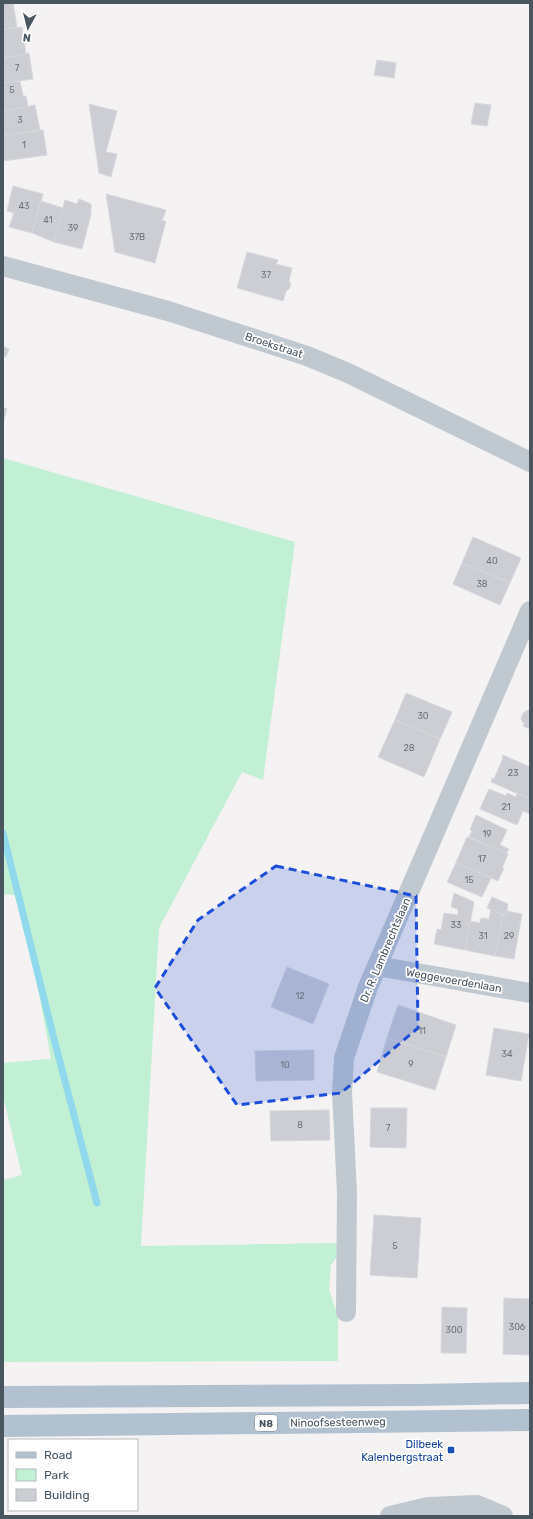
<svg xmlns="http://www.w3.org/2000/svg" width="533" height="1519" font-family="Rubik,sans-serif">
	<rect width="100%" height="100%" fill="#f4f2f2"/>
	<!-- green -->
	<polygon fill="#c2f0d4" points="3,458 295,542 263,780 242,772 159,928 141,1246 338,1243 337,1257 331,1265 329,1290 338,1316 338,1361 3,1362 3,1180 22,1175 3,1096 3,1063 51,1059 21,896 3,894"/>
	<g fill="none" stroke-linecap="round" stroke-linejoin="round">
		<!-- stream -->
		<polyline stroke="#90d9ec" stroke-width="7" points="3,833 54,1039 97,1203"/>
	</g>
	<!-- building -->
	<g fill="#ccced4" stroke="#d6d8dd">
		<polygon points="3,3 13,3 17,27 3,30"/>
		<polygon points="22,27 26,54 3,58 3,30"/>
		<polygon points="29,53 33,79 3,83 3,58"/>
		<polygon points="377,60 396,63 394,78 374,75"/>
		<polygon points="20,81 23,96 26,96 28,107 3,111 3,83"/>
		<polygon points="475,103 491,105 487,126 471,124"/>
		<polygon points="89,104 117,111 106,152 117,154 111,177 99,173"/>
		<polygon points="35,105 40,130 3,136 3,111"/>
		<polygon points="43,130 47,155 3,161 3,136"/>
		<polygon points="13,186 43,194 32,233 9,227 14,213 7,211"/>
		<polygon points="106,194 166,210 162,221 166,221 155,263 115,252"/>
		<polygon points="79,199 91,204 91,214 82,249 54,242 65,200 77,204"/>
		<polygon points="41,201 63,208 54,242 32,233"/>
		<polygon points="247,252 278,260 276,264 292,268 289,281 291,284 289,289 286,291 283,301 237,288"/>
		<polygon points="3,346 9,349 6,357 3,356"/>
		<polygon points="3,407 7,409 3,423"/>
		<polygon points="473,537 521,558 510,583 462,563"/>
		<polygon points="462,563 510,583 500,605 453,584"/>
		<polygon points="406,693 452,712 440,739 395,720"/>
		<polygon points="530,709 530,729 523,726 524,724 521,719 523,713"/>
		<polygon points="395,720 440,739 424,777 378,757"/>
		<polygon points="503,755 530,767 530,799 491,782 492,778 494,779 503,758 502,758"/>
		<polygon points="489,789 506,796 507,793 516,797 517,793 530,799 530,814 523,811 517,825 480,809"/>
		<polygon points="476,815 507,830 500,845 509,849 506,854 469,837 472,831 470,830"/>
		<polygon points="467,837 508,854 502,868 504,868 498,881 456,863"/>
		<polygon points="456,863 491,878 482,897 447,882"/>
		<polygon points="454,893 474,902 465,950 434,944 437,929 441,930 444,913 458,915 458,909 451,907"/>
		<polygon points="492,897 508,904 506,916 487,908"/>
		<polygon points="491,909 503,915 495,956 465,950 470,921 480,923 481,918 489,919"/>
		<polygon points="507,911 522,914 514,959 495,956 503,915 506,916"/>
		<polygon points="287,967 329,984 313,1024 271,1007"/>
		<polygon points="398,1005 456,1025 446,1057 387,1038"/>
		<polygon points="494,1028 529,1034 521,1081 486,1075"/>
		<polygon points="387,1038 446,1057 435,1090 377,1072"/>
		<polygon points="314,1050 314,1080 256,1081 255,1051"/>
		<polygon points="371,1108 407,1108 406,1148 370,1147"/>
		<polygon points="329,1110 330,1140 271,1141 270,1111"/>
		<polygon points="374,1215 421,1218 417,1278 370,1275"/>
		<polygon points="504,1298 530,1299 530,1355 503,1354"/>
		<polygon points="442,1307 467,1308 466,1353 441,1353"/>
	</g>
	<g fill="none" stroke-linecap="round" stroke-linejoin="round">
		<!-- street -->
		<g stroke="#c0c9d0" stroke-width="20">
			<polyline points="3,266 168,311 307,356 348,373 530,462"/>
			<polyline points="377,966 530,993"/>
			<polyline points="346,1312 347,1193 342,1092 344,1058 368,987 530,611"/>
			<polyline points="390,1516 428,1507 477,1505 503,1516"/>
		</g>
		<!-- primary -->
		<g stroke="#b2c1d0" stroke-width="22">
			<polyline points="3,1397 418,1395 530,1393"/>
			<polyline points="3,1426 530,1420"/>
		</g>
	</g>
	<!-- marked area -->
	<path fill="#1d4ed8" fill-opacity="0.2" stroke="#1d4ed8" stroke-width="3" stroke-dasharray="8 5" stroke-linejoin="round" d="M276,866L416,896L418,1028L341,1093L237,1105L155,988L198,920Z"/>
	<!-- markers -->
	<rect fill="#1a4fb4" stroke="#fff" stroke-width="1.5" x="447" y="1446" width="8" height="8" rx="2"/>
	<g text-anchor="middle" stroke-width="3.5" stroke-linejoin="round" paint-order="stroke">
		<!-- number labels -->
		<g font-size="9" fill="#6a737c">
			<text x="17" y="71">7</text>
			<text x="12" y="93">5</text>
			<text x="20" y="123">3</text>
			<text x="24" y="148">1</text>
			<text x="24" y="209">43</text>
			<text x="48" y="223">41</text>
			<text x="73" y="231">39</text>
			<text x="137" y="240">37B</text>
			<text x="266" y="278">37</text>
			<text x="492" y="564">40</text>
			<text x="482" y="587">38</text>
			<text x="423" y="719">30</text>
			<text x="409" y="751">28</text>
			<text x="513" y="776">23</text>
			<text x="506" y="810">21</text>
			<text x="487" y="837">19</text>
			<text x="482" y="862">17</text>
			<text x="469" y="883">15</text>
			<text x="456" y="928">33</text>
			<text x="483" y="939">31</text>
			<text x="509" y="939">29</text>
			<text x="300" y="999">12</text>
			<text x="422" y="1034">11</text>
			<text x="507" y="1057">34</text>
			<text x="411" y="1067">9</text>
			<text x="285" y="1068">10</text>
			<text x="300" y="1128">8</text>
			<text x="388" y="1131">7</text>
			<text x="395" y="1249">5</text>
			<text x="517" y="1330">306</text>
			<text x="454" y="1333">300</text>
		</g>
		<!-- shield labels -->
		<rect fill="#fff" stroke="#80888f" stroke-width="1" x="255" y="1415" width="22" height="16" rx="3"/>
		<g font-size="10" font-weight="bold" fill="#49555f">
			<text x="266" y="1427">N8</text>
		</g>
		<!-- street labels -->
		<g font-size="11" fill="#49555f" stroke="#fff">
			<text transform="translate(274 345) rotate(18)" y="4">Broekstraat</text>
			<text transform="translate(385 950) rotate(-67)" y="4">Dr. R. Lambrechtslaan</text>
			<text transform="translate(454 980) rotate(10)" y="4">Weggevoerdenlaan</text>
			<text transform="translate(338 1422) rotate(-1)" y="4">Ninoofsesteenweg</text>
		</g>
		<!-- transit labels -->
		<g font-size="11" fill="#164399" stroke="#fff" text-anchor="end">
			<text x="443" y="1448">Dilbeek<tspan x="443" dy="13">Kalenbergstraat</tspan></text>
		</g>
	</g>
	<!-- border -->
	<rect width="533" height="1519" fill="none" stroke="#49555f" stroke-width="8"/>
	<!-- legend -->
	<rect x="8" y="1439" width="130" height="72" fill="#ffffff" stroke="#b6bbbf"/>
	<rect x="16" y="1452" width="20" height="6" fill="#b2c1d0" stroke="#b6bbbf"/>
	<text x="44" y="1459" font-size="12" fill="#49555f">Road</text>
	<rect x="16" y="1469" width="20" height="12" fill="#c2f0d4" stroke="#b6bbbf"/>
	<text x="44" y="1479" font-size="12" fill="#49555f">Park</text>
	<rect x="16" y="1489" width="20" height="12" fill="#ccced4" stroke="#b6bbbf"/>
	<text x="44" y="1499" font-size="12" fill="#49555f">Building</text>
	<!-- north arrow -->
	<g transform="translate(28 28) rotate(187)" stroke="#ffffff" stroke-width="3" paint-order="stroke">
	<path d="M0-3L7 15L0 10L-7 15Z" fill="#49555f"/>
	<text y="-6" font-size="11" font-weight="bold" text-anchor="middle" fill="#49555f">N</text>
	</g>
</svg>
